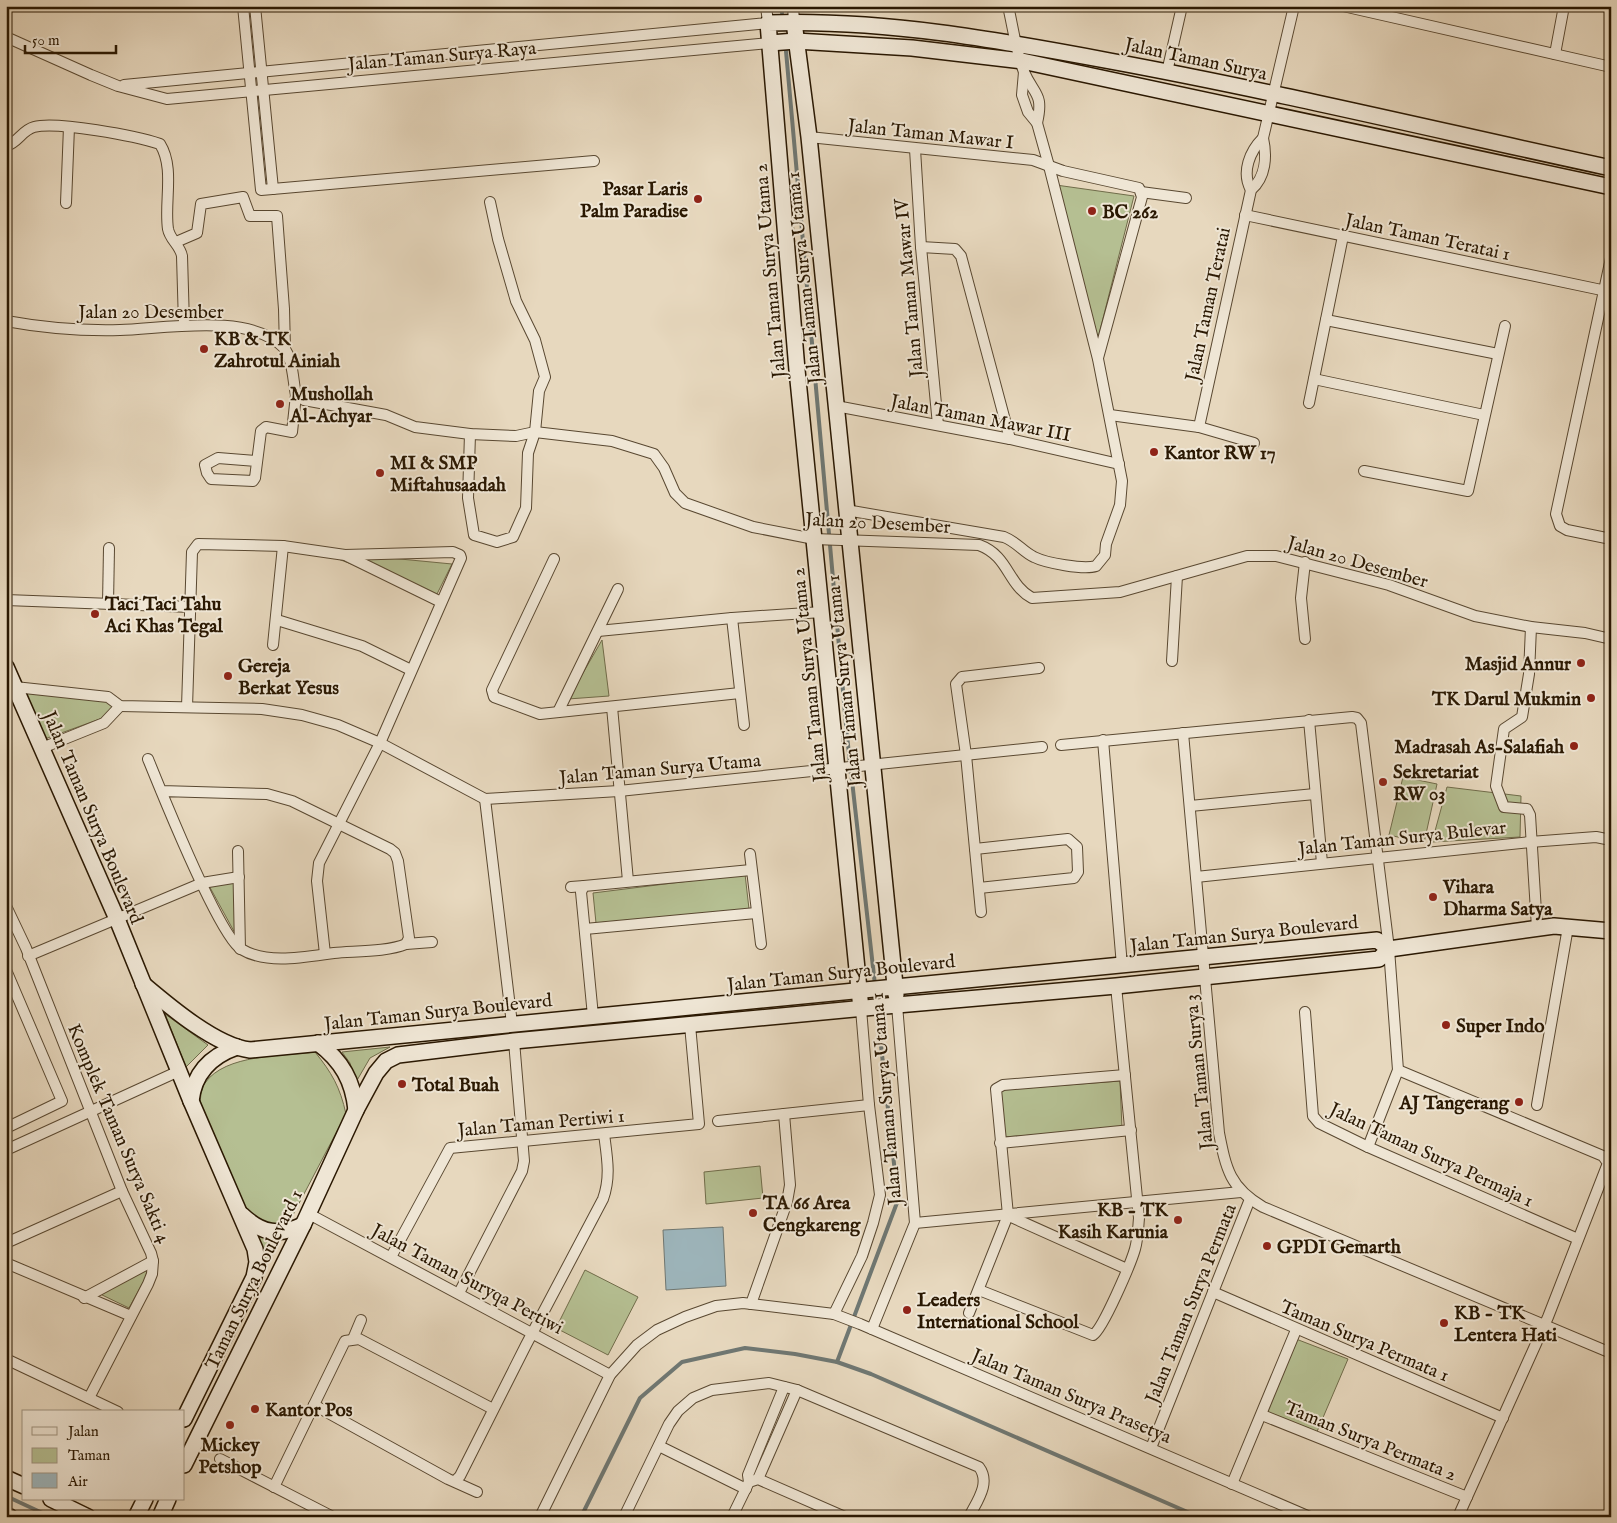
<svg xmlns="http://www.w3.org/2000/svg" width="1617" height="1523" font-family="'IM FELL English',serif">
	<rect width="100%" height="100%" fill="#e7d8be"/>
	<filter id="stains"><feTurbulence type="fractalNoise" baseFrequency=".004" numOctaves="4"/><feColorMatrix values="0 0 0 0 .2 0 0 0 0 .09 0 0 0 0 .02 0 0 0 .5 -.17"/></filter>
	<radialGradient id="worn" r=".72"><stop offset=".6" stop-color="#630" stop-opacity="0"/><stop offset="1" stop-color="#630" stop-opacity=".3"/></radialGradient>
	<!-- green -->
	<g fill="#b5bf92" stroke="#706c4a">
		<polygon points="1056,185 1134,196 1097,342"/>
		<polygon points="317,551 452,564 436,596"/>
		<polygon points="602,640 609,696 568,699"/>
		<polygon points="19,689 141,704 42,740"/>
		<polygon points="1403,777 1437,784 1424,843 1389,835"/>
		<polygon points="1447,787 1521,796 1520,837 1432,842"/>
		<polygon points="745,874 749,909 596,923 593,893"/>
		<polygon points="235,880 236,935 207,882"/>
		<polygon points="165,1014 208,1045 186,1067"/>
		<polygon points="390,1047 370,1058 356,1082 350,1063 342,1052"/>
		<path d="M315,1052C332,1073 340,1087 346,1114L264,1270L200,1102C201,1096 201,1087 205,1083C225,1054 283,1056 315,1052Z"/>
		<polygon points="1120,1081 1122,1129 1003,1137 1000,1090"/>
		<polygon points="760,1166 763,1198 706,1204 704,1172"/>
		<polygon points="147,1268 146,1277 129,1308 98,1293"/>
		<polygon points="585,1270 638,1297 608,1355 556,1328"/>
		<polygon points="1296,1339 1348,1359 1316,1434 1266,1412"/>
	</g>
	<!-- water -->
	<polygon fill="#9db6bd" stroke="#6f7772" points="723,1227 726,1286 666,1290 663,1230"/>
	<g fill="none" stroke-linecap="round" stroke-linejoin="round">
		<!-- stream -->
		<g stroke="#6f7772" stroke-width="4">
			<polyline points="781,6 782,13"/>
			<polyline points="786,51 847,736 875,985"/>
			<polyline points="837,1362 898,1200 877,1009"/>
			<polyline points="6,1496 51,1517"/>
			<polyline points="581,1517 640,1398 682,1362 745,1348 795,1354 837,1362 871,1374 1199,1517"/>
		</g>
		<!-- street casing -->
		<g stroke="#594831" stroke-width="12">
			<g id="street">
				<polyline points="243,6 261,190 594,161"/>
				<polyline points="255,6 273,189"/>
				<polyline points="793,6 794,22"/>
				<path d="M1008,6C1013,27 1016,52 1024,72C1034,95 1044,93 1037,123"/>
				<polyline points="1343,6 1611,67"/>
				<polyline points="6,37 91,75 118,86 167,99 770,43"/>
				<polyline points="1555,54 1564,6"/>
				<polyline points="1167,72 1182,6"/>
				<polyline points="124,85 768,23 766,6"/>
				<polyline points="809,137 1033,160 1063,171 1139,188 1142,197 1098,358"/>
				<path d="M6,146C18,143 22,130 34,127C57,121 136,136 160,144C175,168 164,202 168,229C170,240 180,245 182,256L184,324"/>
				<polyline points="915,149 921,247 938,425"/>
				<path d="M1251,190C1241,172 1250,151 1263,138L1294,6"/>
				<polyline points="1141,192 1186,198"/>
				<polyline points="66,203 69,127"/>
				<polyline points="1245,215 1611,292"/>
				<polyline points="176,242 197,233 201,204 243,197 250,216 277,216 284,309 285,349"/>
				<polyline points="921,247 955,249 961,256 1010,439"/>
				<polyline points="1611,258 1556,514 1560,526 1567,530 1611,539"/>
				<polyline points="1326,320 1498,354"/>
				<path d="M6,321C44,328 82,331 120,330C163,329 250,312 284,348C293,358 293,382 296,395L304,400L386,415L415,427L470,434L516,436L535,432L612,441L654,454L664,468L675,493L685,503L753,527L814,539L979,545C1009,556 1007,584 1032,598L1120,592L1247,556H1276L1389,585L1475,616L1531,627L1585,633L1611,639"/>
				<polyline points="1314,379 1484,415"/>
				<polyline points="1309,403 1343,236"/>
				<polyline points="836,406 1010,439 1119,464"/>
				<polyline points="1110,415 1199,427 1254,443"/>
				<path d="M1199,427L1251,190C1266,177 1267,156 1263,138"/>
				<polyline points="470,434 468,498 474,535 497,542 513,537 526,508 528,453 535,432 539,391 545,377 535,340 516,301 498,239 490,202"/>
				<polyline points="257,461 218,458 205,465 207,473 211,479 253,481 255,478 261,431 266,427 292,432 296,395"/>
				<polyline points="1364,471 1468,491 1505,326"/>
				<path d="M846,510L1004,537C1017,542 1023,552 1034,557C1046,563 1084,570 1096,566L1105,555L1106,544L1120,505L1122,481L1098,359L1049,166L1037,123L1028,112L1022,95L1024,72"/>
				<polyline points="347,556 441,602"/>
				<polyline points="554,559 492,690 494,697 540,714 740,693"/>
				<polyline points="6,600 191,607"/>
				<polyline points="108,604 109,548"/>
				<polyline points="732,618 744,725"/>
				<polyline points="277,620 362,646 411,670"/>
				<polyline points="1531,627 1529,674 1522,717 1504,729 1496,786 1504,807 1527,809 1530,815 1537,928"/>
				<polyline points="598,631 732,618 822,612"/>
				<polyline points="1305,639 1301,598 1305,562"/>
				<polyline points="273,645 283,546"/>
				<polyline points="1172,661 1177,576"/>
				<polyline points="15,687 108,697 120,706 262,709 302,715 338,725 380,743 485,799 619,791 1042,747"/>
				<polyline points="187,707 192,552 198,544 283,546 345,555 453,552 460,555 461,558 380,743 319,863 317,881 325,954"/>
				<polyline points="612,707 628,881"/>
				<polyline points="558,712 618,589"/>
				<polyline points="1309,720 1322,863"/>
				<path d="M1183,733L1219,1133C1226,1169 1230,1188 1263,1207L1611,1353"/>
				<polyline points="1103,740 1122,966"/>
				<polyline points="1061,745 1352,717 1357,718 1361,723 1389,949 1398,1070 1368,1147"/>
				<polyline points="42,748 104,723 120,706"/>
				<path d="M148,759C161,791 219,936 241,949C267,965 305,957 334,953C355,951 387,952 406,944L409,938L398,861L395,853L390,849L292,801L267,794L161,791"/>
				<polyline points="485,799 512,1024"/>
				<polyline points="1190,806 1315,794"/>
				<polyline points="975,849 1068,839 1077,847 1078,872 1074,878 979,888"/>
				<polyline points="238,851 240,949"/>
				<polyline points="750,854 761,944"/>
				<polyline points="1196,877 1530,842 1596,837 1611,840"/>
				<polyline points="571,887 584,886"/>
				<polyline points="6,906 26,948 122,1191 151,1253 153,1261 152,1274 148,1284 89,1398"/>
				<polyline points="981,912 966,755 956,684 962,677 1039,668"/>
				<polyline points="585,929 756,913"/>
				<polyline points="406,944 432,942"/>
				<polyline points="28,956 202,883 239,877"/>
				<polyline points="6,970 62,1101 6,1128"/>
				<polyline points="1305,1012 1313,1116 1319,1123 1368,1147 1578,1239"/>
				<polyline points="593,1016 581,892 584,886 751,870"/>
				<polyline points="1398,1070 1603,1156 1608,1163 1548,1317 1458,1517"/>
				<polyline points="1537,1105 1568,927"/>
				<polyline points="718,1121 869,1105"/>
				<polyline points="1000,1143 1131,1130"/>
				<polyline points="6,1150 179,1071"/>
				<polyline points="309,1214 610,1375"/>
				<polyline points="1009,1216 1127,1269"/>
				<polyline points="915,1223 1241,1192"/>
				<polyline points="6,1243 122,1191"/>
				<polyline points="391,1257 450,1148 699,1124 690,1025"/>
				<polyline points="6,1263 131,1316"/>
				<path d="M979,1290L1093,1335C1103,1329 1131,1263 1135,1249C1138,1238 1138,1229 1139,1218L1116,986"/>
				<polyline points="1213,1292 1503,1418"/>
				<polyline points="459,1293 522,1171 524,1161 514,1041"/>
				<polyline points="84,1298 153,1261"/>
				<polyline points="751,1304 787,1202 790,1185 784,1114"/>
				<polyline points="969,1313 1008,1215 996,1089 1003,1085 1125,1075"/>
				<polyline points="834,1314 862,1256 873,1223 880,1195 869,1105 861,1009"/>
				<polyline points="872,1329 915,1223 897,1005"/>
				<polyline points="353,1339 361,1320"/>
				<polyline points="6,1359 118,1412"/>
				<polyline points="314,1405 448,1479 477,1492"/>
				<polyline points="1262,1415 1467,1497"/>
				<polyline points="659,1446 746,1489"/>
				<polyline points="1151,1448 1250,1199"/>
				<polyline points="220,1459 333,1517"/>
				<polyline points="758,1479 797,1390"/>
				<path d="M455,1481L460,1476L526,1345L603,1199C611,1177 607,1157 604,1134"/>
				<polyline points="749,1482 748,1475 784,1387"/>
				<polyline points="1232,1484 1296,1330"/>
				<polyline points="274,1487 345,1341 359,1339 493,1409"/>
				<polyline points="540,1517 610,1375 637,1345 657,1330 685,1317 716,1306 743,1303 834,1314 860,1324 1310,1517"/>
				<path d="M624,1517L669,1424L678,1411L693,1398L712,1390L769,1383L797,1390L979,1467C991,1483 977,1501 969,1517"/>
				<polyline points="732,1517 749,1482 758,1479 845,1517"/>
			</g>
		</g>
		<!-- secondary casing -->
		<g stroke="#2a1802" stroke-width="18">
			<g id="secondary">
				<polyline points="794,22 809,137 896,995"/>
				<polyline points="770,43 796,41 912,48 1022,61 1611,187"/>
				<polyline points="6,667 117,919 191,1101 255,1249 257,1262 254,1277 184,1419"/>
				<polyline points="1389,949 1554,926 1611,931"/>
				<path d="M143,984C169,1006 216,1046 250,1050L1377,940L1389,949"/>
				<path d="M861,1009L797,370L768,23C883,19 998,40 1110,61C1278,92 1444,132 1611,168"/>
				<path d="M318,1043C342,1061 353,1081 356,1110"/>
				<path d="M191,1101C194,1073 211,1056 237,1047"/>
				<path d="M242,1215C262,1234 279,1236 303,1225"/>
				<polyline points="184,1465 303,1225 356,1110 376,1073 386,1061 398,1055 514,1041 897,1005 1116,986 1379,959 1389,949"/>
				<polyline points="6,1478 24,1486"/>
				<polyline points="51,1499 88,1517"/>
				<polyline points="6,1515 10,1517"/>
				<polyline points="136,1517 145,1499"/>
				<polyline points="160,1517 168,1499"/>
			</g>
		</g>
		<!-- street -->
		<use href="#street" stroke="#efe6d5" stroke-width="10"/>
		<!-- secondary -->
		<use href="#secondary" stroke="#efe6d5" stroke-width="15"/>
	</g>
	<!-- markers -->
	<g fill="#8f2418" stroke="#efe6d5" stroke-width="2">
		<circle cx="698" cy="199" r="5"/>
		<circle cx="1092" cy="211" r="5"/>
		<circle cx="204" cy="349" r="5"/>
		<circle cx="280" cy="404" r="5"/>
		<circle cx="1154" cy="452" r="5"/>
		<circle cx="380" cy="473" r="5"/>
		<circle cx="95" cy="614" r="5"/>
		<circle cx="1581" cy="663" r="5"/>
		<circle cx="228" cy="676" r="5"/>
		<circle cx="1591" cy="698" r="5"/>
		<circle cx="1574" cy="746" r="5"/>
		<circle cx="1383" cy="782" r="5"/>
		<circle cx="1433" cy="897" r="5"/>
		<circle cx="1446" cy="1025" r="5"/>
		<circle cx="402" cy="1084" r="5"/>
		<circle cx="1519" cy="1102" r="5"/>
		<circle cx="753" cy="1213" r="5"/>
		<circle cx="1178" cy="1220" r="5"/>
		<circle cx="1267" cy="1246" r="5"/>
		<circle cx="907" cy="1310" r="5"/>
		<circle cx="1444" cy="1323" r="5"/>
		<circle cx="255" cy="1409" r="5"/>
		<circle cx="230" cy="1425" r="5"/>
	</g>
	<g text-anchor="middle" stroke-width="4" stroke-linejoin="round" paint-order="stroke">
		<!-- street labels -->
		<g font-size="19" fill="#2a1802" stroke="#efe6d5">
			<text transform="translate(442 55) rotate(-5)" y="7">Jalan Taman Surya Raya</text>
			<text transform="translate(1196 58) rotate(12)" y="7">Jalan Taman Surya</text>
			<text transform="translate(931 133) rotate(6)" y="7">Jalan Taman Mawar I</text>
			<text transform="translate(1428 236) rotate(12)" y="7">Jalan Taman Teratai 1</text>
			<text transform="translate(769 271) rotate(-95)" y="7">Jalan Taman Surya Utama 2</text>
			<text transform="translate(803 278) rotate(-96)" y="7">Jalan Taman Surya Utama 1</text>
			<text transform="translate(908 288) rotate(-95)" y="7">Jalan Taman Mawar IV</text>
			<text transform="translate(1207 304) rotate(-78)" y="7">Jalan Taman Teratai</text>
			<text x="151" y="318">Jalan 20 Desember</text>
			<text transform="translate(981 417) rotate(11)" y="7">Jalan Taman Mawar III</text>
			<text transform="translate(878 522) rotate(3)" y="7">Jalan 20 Desember</text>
			<text transform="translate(1358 561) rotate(16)" y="7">Jalan 20 Desember</text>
			<text transform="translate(808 675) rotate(-96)" y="7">Jalan Taman Surya Utama 2</text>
			<text transform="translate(843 681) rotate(-96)" y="7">Jalan Taman Surya Utama 1</text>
			<text transform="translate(660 768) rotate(-5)" y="7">Jalan Taman Surya Utama</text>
			<text transform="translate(94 817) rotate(67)" y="7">Jalan Taman Surya Boulevard</text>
			<text transform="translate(1402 837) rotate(-6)" y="7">Jalan Taman Surya Bulevar</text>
			<text transform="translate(1244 933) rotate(-6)" y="7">Jalan Taman Surya Boulevard</text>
			<text transform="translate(841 972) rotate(-6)" y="7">Jalan Taman Surya Boulevard</text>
			<text transform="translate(438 1011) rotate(-6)" y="7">Jalan Taman Surya Boulevard</text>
			<text transform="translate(1198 1072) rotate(-96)" y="7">Jalan Taman Surya 3</text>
			<text transform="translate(885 1099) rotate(-95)" y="7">Jalan Taman Surya Utama 1</text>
			<text transform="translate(541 1122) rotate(-5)" y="7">Jalan Taman Pertiwi 1</text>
			<text transform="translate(120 1133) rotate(67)" y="7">Komplek Taman Surya Sakti 4</text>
			<text transform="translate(1432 1154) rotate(25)" y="7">Jalan Taman Surya Permaja 1</text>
			<text transform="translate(468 1278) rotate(28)" y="7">Jalan Taman Suryqa Pertiwi</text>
			<text transform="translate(253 1279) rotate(-64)" y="7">Taman Surya Boulevard 1</text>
			<text transform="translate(1190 1303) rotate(-68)" y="7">Jalan Taman Surya Permata</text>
			<text transform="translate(1365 1340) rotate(23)" y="7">Taman Surya Permata 1</text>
			<text transform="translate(1072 1395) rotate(23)" y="7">Jalan Taman Surya Prasetya</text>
			<text transform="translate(1371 1440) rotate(22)" y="7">Taman Surya Permata 2</text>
		</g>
		<!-- poi labels -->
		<g font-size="19" font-weight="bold" fill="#2a1802" stroke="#efe6d5" text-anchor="start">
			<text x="688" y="195" text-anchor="end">Pasar Laris<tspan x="688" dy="22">Palm Paradise</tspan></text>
			<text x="1102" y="218">BC 262</text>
			<text x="214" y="345">KB &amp; TK<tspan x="214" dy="22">Zahrotul Ainiah</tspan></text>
			<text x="290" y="400">Mushollah<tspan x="290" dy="22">Al-Achyar</tspan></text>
			<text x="1164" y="459">Kantor RW 17</text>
			<text x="390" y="469">MI &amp; SMP<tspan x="390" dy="22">Miftahusaadah</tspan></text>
			<text x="105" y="610">Taci Taci Tahu<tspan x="105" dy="22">Aci Khas Tegal</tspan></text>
			<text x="1571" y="670" text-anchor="end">Masjid Annur</text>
			<text x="238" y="672">Gereja<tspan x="238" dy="22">Berkat Yesus</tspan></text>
			<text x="1581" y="705" text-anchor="end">TK Darul Mukmin</text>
			<text x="1564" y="753" text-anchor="end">Madrasah As-Salafiah</text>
			<text x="1393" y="778">Sekretariat<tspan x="1393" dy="22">RW 03</tspan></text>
			<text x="1443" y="893">Vihara<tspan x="1443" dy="22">Dharma Satya</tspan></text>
			<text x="1456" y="1032">Super Indo</text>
			<text x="412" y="1091">Total Buah</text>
			<text x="1509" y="1109" text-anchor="end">AJ Tangerang</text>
			<text x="763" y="1209">TA 66 Area<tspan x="763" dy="22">Cengkareng</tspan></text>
			<text x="1168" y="1216" text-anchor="end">KB - TK<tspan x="1168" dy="22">Kasih Karunia</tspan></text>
			<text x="1277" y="1253">GPDI Gemarth</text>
			<text x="917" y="1306">Leaders<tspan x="917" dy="22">International School</tspan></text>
			<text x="1454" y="1319">KB - TK<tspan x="1454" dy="22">Lentera Hati</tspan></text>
			<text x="265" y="1416">Kantor Pos</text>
			<text x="230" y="1451" text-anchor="middle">Mickey<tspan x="230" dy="22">Petshop</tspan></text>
		</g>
	</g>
	<!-- margin -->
	<rect width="1617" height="1523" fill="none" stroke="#e7d8be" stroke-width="25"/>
	<rect x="8" y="8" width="1602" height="1508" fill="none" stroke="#2a1802" stroke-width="2.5"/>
	<rect x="12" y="12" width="1592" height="1498" fill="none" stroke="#2a1802"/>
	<!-- legend -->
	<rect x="22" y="1410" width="162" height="90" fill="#efe6d5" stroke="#a09481"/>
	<rect x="32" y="1427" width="25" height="8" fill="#efe6d5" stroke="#a09481"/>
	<text x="68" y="1436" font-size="15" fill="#2a1802">Jalan</text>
	<rect x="32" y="1448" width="25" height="15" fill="#b5bf92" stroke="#a09481"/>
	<text x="68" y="1460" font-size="15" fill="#2a1802">Taman</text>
	<rect x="32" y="1473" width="25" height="15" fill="#9db6bd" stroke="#a09481"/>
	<text x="68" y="1486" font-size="15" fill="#2a1802">Air</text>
	<!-- scale -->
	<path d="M25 45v8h91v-8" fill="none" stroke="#2a1802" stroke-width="2.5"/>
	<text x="32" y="45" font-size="15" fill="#2a1802" stroke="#efe6d5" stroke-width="4" paint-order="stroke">50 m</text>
	<rect width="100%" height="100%" filter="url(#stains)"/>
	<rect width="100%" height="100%" fill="url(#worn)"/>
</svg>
